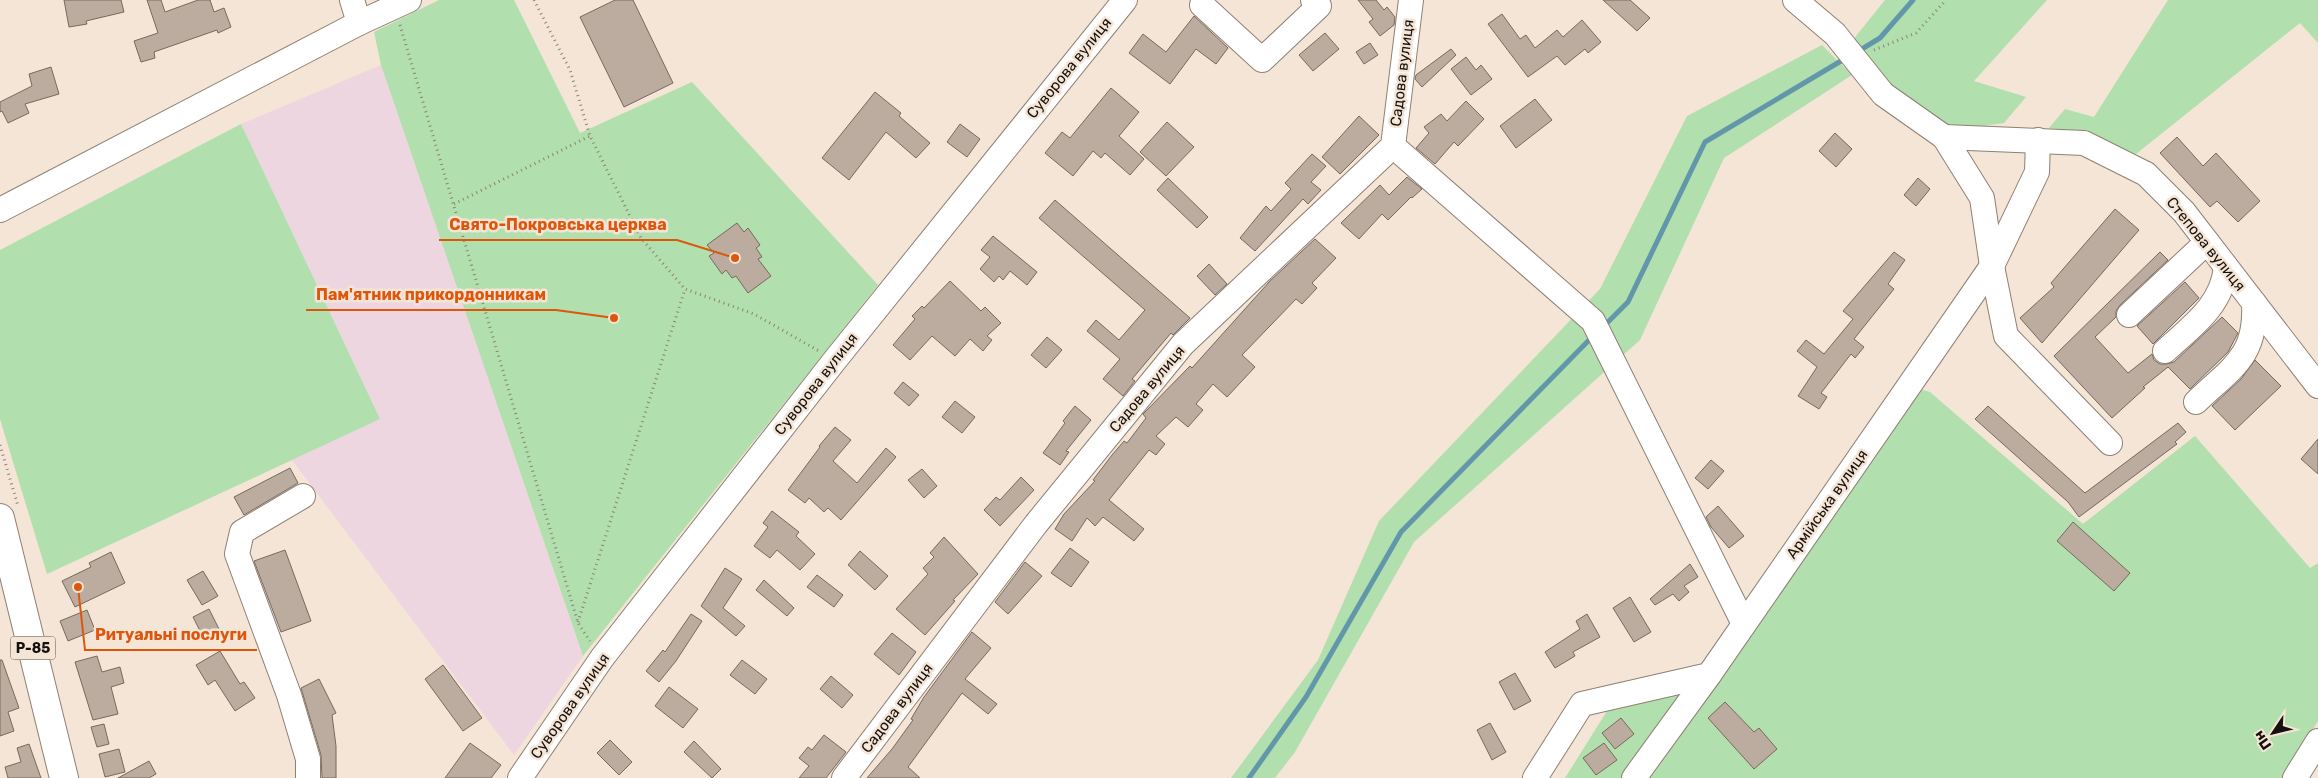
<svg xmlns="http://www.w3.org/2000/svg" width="2318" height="778" font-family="Rubik,sans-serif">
	<rect width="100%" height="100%" fill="#f4e5d6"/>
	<!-- commercial -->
	<polygon fill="#eed6e1" points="381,65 583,656 514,755 292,460 380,419 241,124"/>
	<!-- green -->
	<g fill="#b1dfad">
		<polygon points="439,0 514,0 580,133 692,82 878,285 583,656 381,65 374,32"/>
		<polygon points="1885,0 2047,0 1974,81 2026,97 2004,123 1969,128 1943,123 1880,78 1852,41"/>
		<polygon points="2168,0 2318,0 2318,43 2300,23 2136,154 2089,134 2049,128 2065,109 2094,117"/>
		<polygon points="1822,45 1852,75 1724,158 1640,340 1414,542 1295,752 1275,778 1231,778 1318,660 1379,521 1600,289 1687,116"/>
		<polygon points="241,124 380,419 47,574 0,419 0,250"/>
		<polygon points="1913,387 1930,392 2083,524 2195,436 2310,568 2318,563 2318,721 2283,778 1565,778 1612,703 1683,691"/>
	</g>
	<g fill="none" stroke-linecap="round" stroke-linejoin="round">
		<!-- stream -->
		<g stroke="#6297ab" stroke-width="5">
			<polyline points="1857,52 1880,38 1913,0"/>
			<polyline points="1603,327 1628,302 1705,142 1846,58"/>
			<polyline points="1249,778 1306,697 1401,532 1593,336"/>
		</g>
	</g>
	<!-- building -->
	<g fill="#bbac9f" stroke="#77695d">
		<polygon points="64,0 121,0 124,12 86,21 87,24 69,27"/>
		<polygon points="147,0 161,0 165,12 198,0 210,0 214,12 224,8 231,27 218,33 217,30 154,52 155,58 141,62 134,41 158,33"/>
		<polygon points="615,0 633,0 673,83 624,107 580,17"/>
		<polygon points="1358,0 1376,0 1384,10 1387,7 1395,17 1394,25 1380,36 1369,22 1373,19"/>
		<polygon points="1603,0 1630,0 1650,18 1637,31"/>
		<polygon points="1502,14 1520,39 1526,35 1535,48 1557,30 1563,37 1582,20 1601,42 1588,53 1585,49 1565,65 1557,56 1528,77 1488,24"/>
		<polygon points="1194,16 1228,48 1216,64 1196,49 1170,84 1129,53 1143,34 1166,52"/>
		<polygon points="1325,33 1339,49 1313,71 1299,55"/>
		<polygon points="1370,43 1378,55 1364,64 1356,52"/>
		<polygon points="1451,49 1456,55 1422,87 1415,79 1416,75"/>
		<polygon points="1466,57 1476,70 1481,65 1492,79 1471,95 1451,69"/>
		<polygon points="51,67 59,94 25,104 29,113 8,123 2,111 0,112 0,102 32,86 29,74"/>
		<polygon points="1111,88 1139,112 1119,136 1144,159 1130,175 1105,153 1101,158 1093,151 1073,176 1045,153 1062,132 1070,138"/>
		<polygon points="875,92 901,113 899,116 930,143 916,158 886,132 849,180 822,158"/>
		<polygon points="1535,99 1552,120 1516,148 1500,126"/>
		<polygon points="1466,101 1484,119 1458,146 1454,142 1435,164 1416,148 1429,133 1424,127 1441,114 1447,121"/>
		<polygon points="1359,116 1379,135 1340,174 1322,157"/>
		<polygon points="1167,122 1194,147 1166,176 1140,152"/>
		<polygon points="960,124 980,139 967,157 947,142"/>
		<polygon points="1835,133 1852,149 1836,167 1819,151"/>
		<polygon points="2177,137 2203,166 2216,153 2260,201 2238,222 2217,201 2210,207 2160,153"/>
		<polygon points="1312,154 1326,166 1311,182 1321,190 1308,204 1303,199 1255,251 1240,238 1266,206 1271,211 1291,189 1285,183"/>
		<polygon points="1407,177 1422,189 1412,198 1411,197 1388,220 1382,214 1359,239 1341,223 1380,185 1389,195"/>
		<polygon points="1168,178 1208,217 1197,228 1157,190"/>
		<polygon points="1918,178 1930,189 1916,206 1904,195"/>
		<polygon points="1055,200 1190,318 1173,335 1171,333 1132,379 1135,381 1123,396 1103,379 1120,359 1087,331 1096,320 1119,340 1145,310 1039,218"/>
		<polygon points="2115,209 2139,230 2042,343 2020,318 2054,287 2051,283"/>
		<polygon points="737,223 744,232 748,228 760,245 756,248 762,257 758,259 771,276 748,293 736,276 732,278 726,270 722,274 709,256 714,253 707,245"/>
		<polygon points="993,236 1037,272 1027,285 1010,271 1003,280 999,276 994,282 980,269 990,257 981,250"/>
		<polygon points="1315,239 1336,258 1312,283 1317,288 1302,304 1296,299 1242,355 1255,367 1227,397 1213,384 1196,404 1203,410 1188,427 1176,417 1156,436 1165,444 1156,455 1149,450 1109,500 1144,529 1134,541 1103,517 1095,526 1087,518 1072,541 1055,529 1064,514 1095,481 1093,480 1112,455 1124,441 1127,443 1146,418 1143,414 1145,412 1190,366 1192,368 1270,281"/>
		<polygon points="1894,252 1905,260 1888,284 1894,289 1854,339 1864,347 1855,358 1851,354 1821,393 1827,397 1819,409 1798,396 1817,367 1797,351 1806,340 1824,354 1853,319 1843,311"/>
		<polygon points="2160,252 2168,260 2120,305 2116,311 2116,317 2095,337 2128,373 2152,354 2154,360 2160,364 2167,364 2174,362 2222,317 2238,333 2228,352 2190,389 2168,367 2143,387 2145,388 2112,418 2054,356"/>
		<polygon points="1209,264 1227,284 1215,295 1197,276"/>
		<polygon points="950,281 981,311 985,307 1001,323 987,336 992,340 983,351 970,339 955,356 932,336 910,360 893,345 915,319 912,316 922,306 924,308"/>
		<polygon points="2185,282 2199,298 2153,344 2137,326"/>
		<polygon points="1047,337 1062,350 1046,368 1031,355"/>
		<polygon points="2255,360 2281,386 2235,430 2212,406 2241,379"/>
		<polygon points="903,382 919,395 909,406 894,393"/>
		<polygon points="955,401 975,417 962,433 942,417"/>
		<polygon points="1075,406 1091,420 1066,451 1069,452 1060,465 1043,453 1065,423 1063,421"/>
		<polygon points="1988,406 2085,493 2178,423 2186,432 2175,442 2177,444 2079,517 2068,502 1975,419"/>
		<polygon points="835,427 851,440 833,461 857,483 886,448 896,457 841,520 828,508 824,512 809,498 805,503 788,490 820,447 819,446"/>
		<polygon points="2318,439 2318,474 2301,459"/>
		<polygon points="1711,460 1724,471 1708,489 1695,478"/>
		<polygon points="290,468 298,483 244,515 234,497"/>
		<polygon points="922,469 937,486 924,498 908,480"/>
		<polygon points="1021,477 1034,490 1000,526 984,510 996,497 1000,500"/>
		<polygon points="1718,506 1744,536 1729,548 1711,527 1706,517"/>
		<polygon points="772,511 799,532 796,536 815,554 800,570 777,550 770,558 754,546 768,527 763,523"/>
		<polygon points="2073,522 2130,573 2114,591 2057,541"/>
		<polygon points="944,537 978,574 953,600 955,601 925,635 896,609 928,574 923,568 934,557 930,553"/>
		<polygon points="1070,548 1089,562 1071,587 1051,573"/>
		<polygon points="285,550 311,621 281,632 254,561"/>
		<polygon points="860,551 888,576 875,590 848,565"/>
		<polygon points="111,552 125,583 75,607 62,581 91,567 89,563"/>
		<polygon points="1025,562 1042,576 1008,614 995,602"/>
		<polygon points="1690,564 1698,577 1684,586 1689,592 1679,601 1673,594 1655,605 1650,599"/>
		<polygon points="725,568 742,579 723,608 745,626 736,636 701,606"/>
		<polygon points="203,571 218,596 202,605 187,580"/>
		<polygon points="817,575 843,595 834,607 807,587"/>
		<polygon points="764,580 794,608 787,616 756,590"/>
		<polygon points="1630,597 1651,632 1634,642 1613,608"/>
		<polygon points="209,609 219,629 203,637 193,617"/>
		<polygon points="87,610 95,630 68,641 60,621"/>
		<polygon points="691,614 702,621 676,661 659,682 646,671 663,650 665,652"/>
		<polygon points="1587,614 1600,637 1573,652 1575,656 1555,668 1545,652 1580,629 1576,621"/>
		<polygon points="972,632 991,648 965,679 997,704 988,714 962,693 908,767 920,778 867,778 892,749 913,720 911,719 924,697"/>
		<polygon points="892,633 916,652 899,675 874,654"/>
		<polygon points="220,651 240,684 244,682 255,698 235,711 215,680 208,685 196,665"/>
		<polygon points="97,656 102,672 120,667 124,683 111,687 118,714 93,720 75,662"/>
		<polygon points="0,660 2,660 19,708 8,712 14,731 0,736"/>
		<polygon points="742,660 767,679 755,694 730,675"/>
		<polygon points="443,665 482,718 463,731 425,679"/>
		<polygon points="1515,673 1531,701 1514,710 1499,682"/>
		<polygon points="831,676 853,695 842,708 820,689"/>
		<polygon points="319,679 336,713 332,715 336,746 336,778 322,778 321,755 301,688"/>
		<polygon points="669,687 698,709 683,728 655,706"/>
		<polygon points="1725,702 1754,732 1759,728 1777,749 1754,769 1708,718"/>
		<polygon points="1621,718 1634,734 1615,749 1602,733"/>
		<polygon points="1490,723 1506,752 1492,760 1477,730"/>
		<polygon points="104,724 109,744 97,747 91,727"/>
		<polygon points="824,735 846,752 826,778 799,778 809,766 799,758 808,747 812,750"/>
		<polygon points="610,740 632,762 619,775 597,753"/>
		<polygon points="694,741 721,769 712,778 684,752"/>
		<polygon points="470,743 501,765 491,778 445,778"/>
		<polygon points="1604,743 1617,760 1596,775 1583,758"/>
		<polygon points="29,744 41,778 8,778 5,767 21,762 17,748"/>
		<polygon points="119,749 125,772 105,777 99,754"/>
		<polygon points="149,761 156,774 149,778 118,778"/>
	</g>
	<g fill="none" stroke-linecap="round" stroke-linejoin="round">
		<!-- minor casing -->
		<g stroke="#8e8073" stroke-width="26">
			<g id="minor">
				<polyline points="352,0 359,23"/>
				<polyline points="1795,0 1835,34 1883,94 1944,137 1982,198 1992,266 2006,336 2110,443"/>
				<polyline points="1202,5 1262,60 1319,6 1313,0"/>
				<polyline points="1944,137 2084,143 2146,174 2184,212 2318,386"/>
				<polyline points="1393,146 1593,321 1744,624"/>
				<polyline points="0,210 359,23 409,0"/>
				<polyline points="2129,315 2207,242"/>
				<path d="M2165,351C2192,326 2222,306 2226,267"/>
				<path d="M2196,402C2231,368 2257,357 2254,303"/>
				<polyline points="303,496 242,532 237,554 289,695 308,759 308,778"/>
				<polyline points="520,778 602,658 835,360 1125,0"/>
				<polyline points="844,778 1036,524 1183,344 1393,146 1411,0"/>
				<polyline points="1535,778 1582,704 1709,675 1992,266 2037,172 2038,140"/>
				<polyline points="1634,778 1709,675"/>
				<polyline points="2295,778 2318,741"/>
			</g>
		</g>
		<!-- major casing -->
		<g stroke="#8e8073" stroke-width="30">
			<polyline id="major" points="0,518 64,778"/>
		</g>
		<!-- path -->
		<g stroke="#8d8278" stroke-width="3" stroke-dasharray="1 4" stroke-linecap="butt">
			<polyline points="534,0 570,70 590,136 641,238 685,289 754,314 819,351"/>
			<polyline points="400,25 578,623 590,641"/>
			<polyline points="1874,50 1916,33 1946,0"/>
			<polyline points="454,204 590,136"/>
			<polyline points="0,445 18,506"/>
			<polyline points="578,622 685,289"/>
		</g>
		<!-- minor -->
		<use href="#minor" stroke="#fff" stroke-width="24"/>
		<!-- major -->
		<use href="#major" stroke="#fff" stroke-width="28"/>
	</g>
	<g text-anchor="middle" stroke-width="5" stroke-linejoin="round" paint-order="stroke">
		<!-- shield labels -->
		<rect fill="#f4e5d6" stroke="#595149" stroke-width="1" x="10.5" y="636.5" width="45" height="23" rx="4"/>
		<g font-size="14" font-weight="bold" fill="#16110c">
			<text x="33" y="653">Р-85</text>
		</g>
		<!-- street labels -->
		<g font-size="15" fill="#16110c" stroke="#f4e5d6">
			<text transform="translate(1069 68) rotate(-51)" y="5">Суворова вулиця</text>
			<text transform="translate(1402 73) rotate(-83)" y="5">Садова вулиця</text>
			<text transform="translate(2206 244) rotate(51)" y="5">Степова вулиця</text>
			<text transform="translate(816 384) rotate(-52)" y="5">Суворова вулиця</text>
			<text transform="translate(1147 389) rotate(-50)" y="5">Садова вулиця</text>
			<text transform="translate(1827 504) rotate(-55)" y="5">Армійська вулиця</text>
			<text transform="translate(570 706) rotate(-55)" y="5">Суворова вулиця</text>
			<text transform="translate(897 708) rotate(-53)" y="5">Садова вулиця</text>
		</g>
	</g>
	<!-- callouts -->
	<path fill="none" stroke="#de550c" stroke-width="2" d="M735 258L677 240H439M614 318L556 310H306M78 587L85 650H257"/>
	<g fill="#de550c" stroke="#f4e5d6" stroke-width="2">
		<circle cx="735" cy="258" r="5"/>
		<circle cx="614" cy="318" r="5"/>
		<circle cx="78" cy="587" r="5"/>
	</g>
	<g font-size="16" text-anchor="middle" font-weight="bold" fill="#de550c" stroke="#f4e5d6" stroke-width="5" stroke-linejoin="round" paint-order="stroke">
		<text x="558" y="230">Свято-Покровська церква</text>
		<text x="431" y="300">Пам'ятник прикордонникам</text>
		<text x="171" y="640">Ритуальні послуги</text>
	</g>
	<!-- north arrow -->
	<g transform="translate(2273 733) rotate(235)" stroke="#f4e5d6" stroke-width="4" paint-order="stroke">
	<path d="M0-4L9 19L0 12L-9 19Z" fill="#16110c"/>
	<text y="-8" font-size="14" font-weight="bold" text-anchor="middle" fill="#16110c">Пн</text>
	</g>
</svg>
